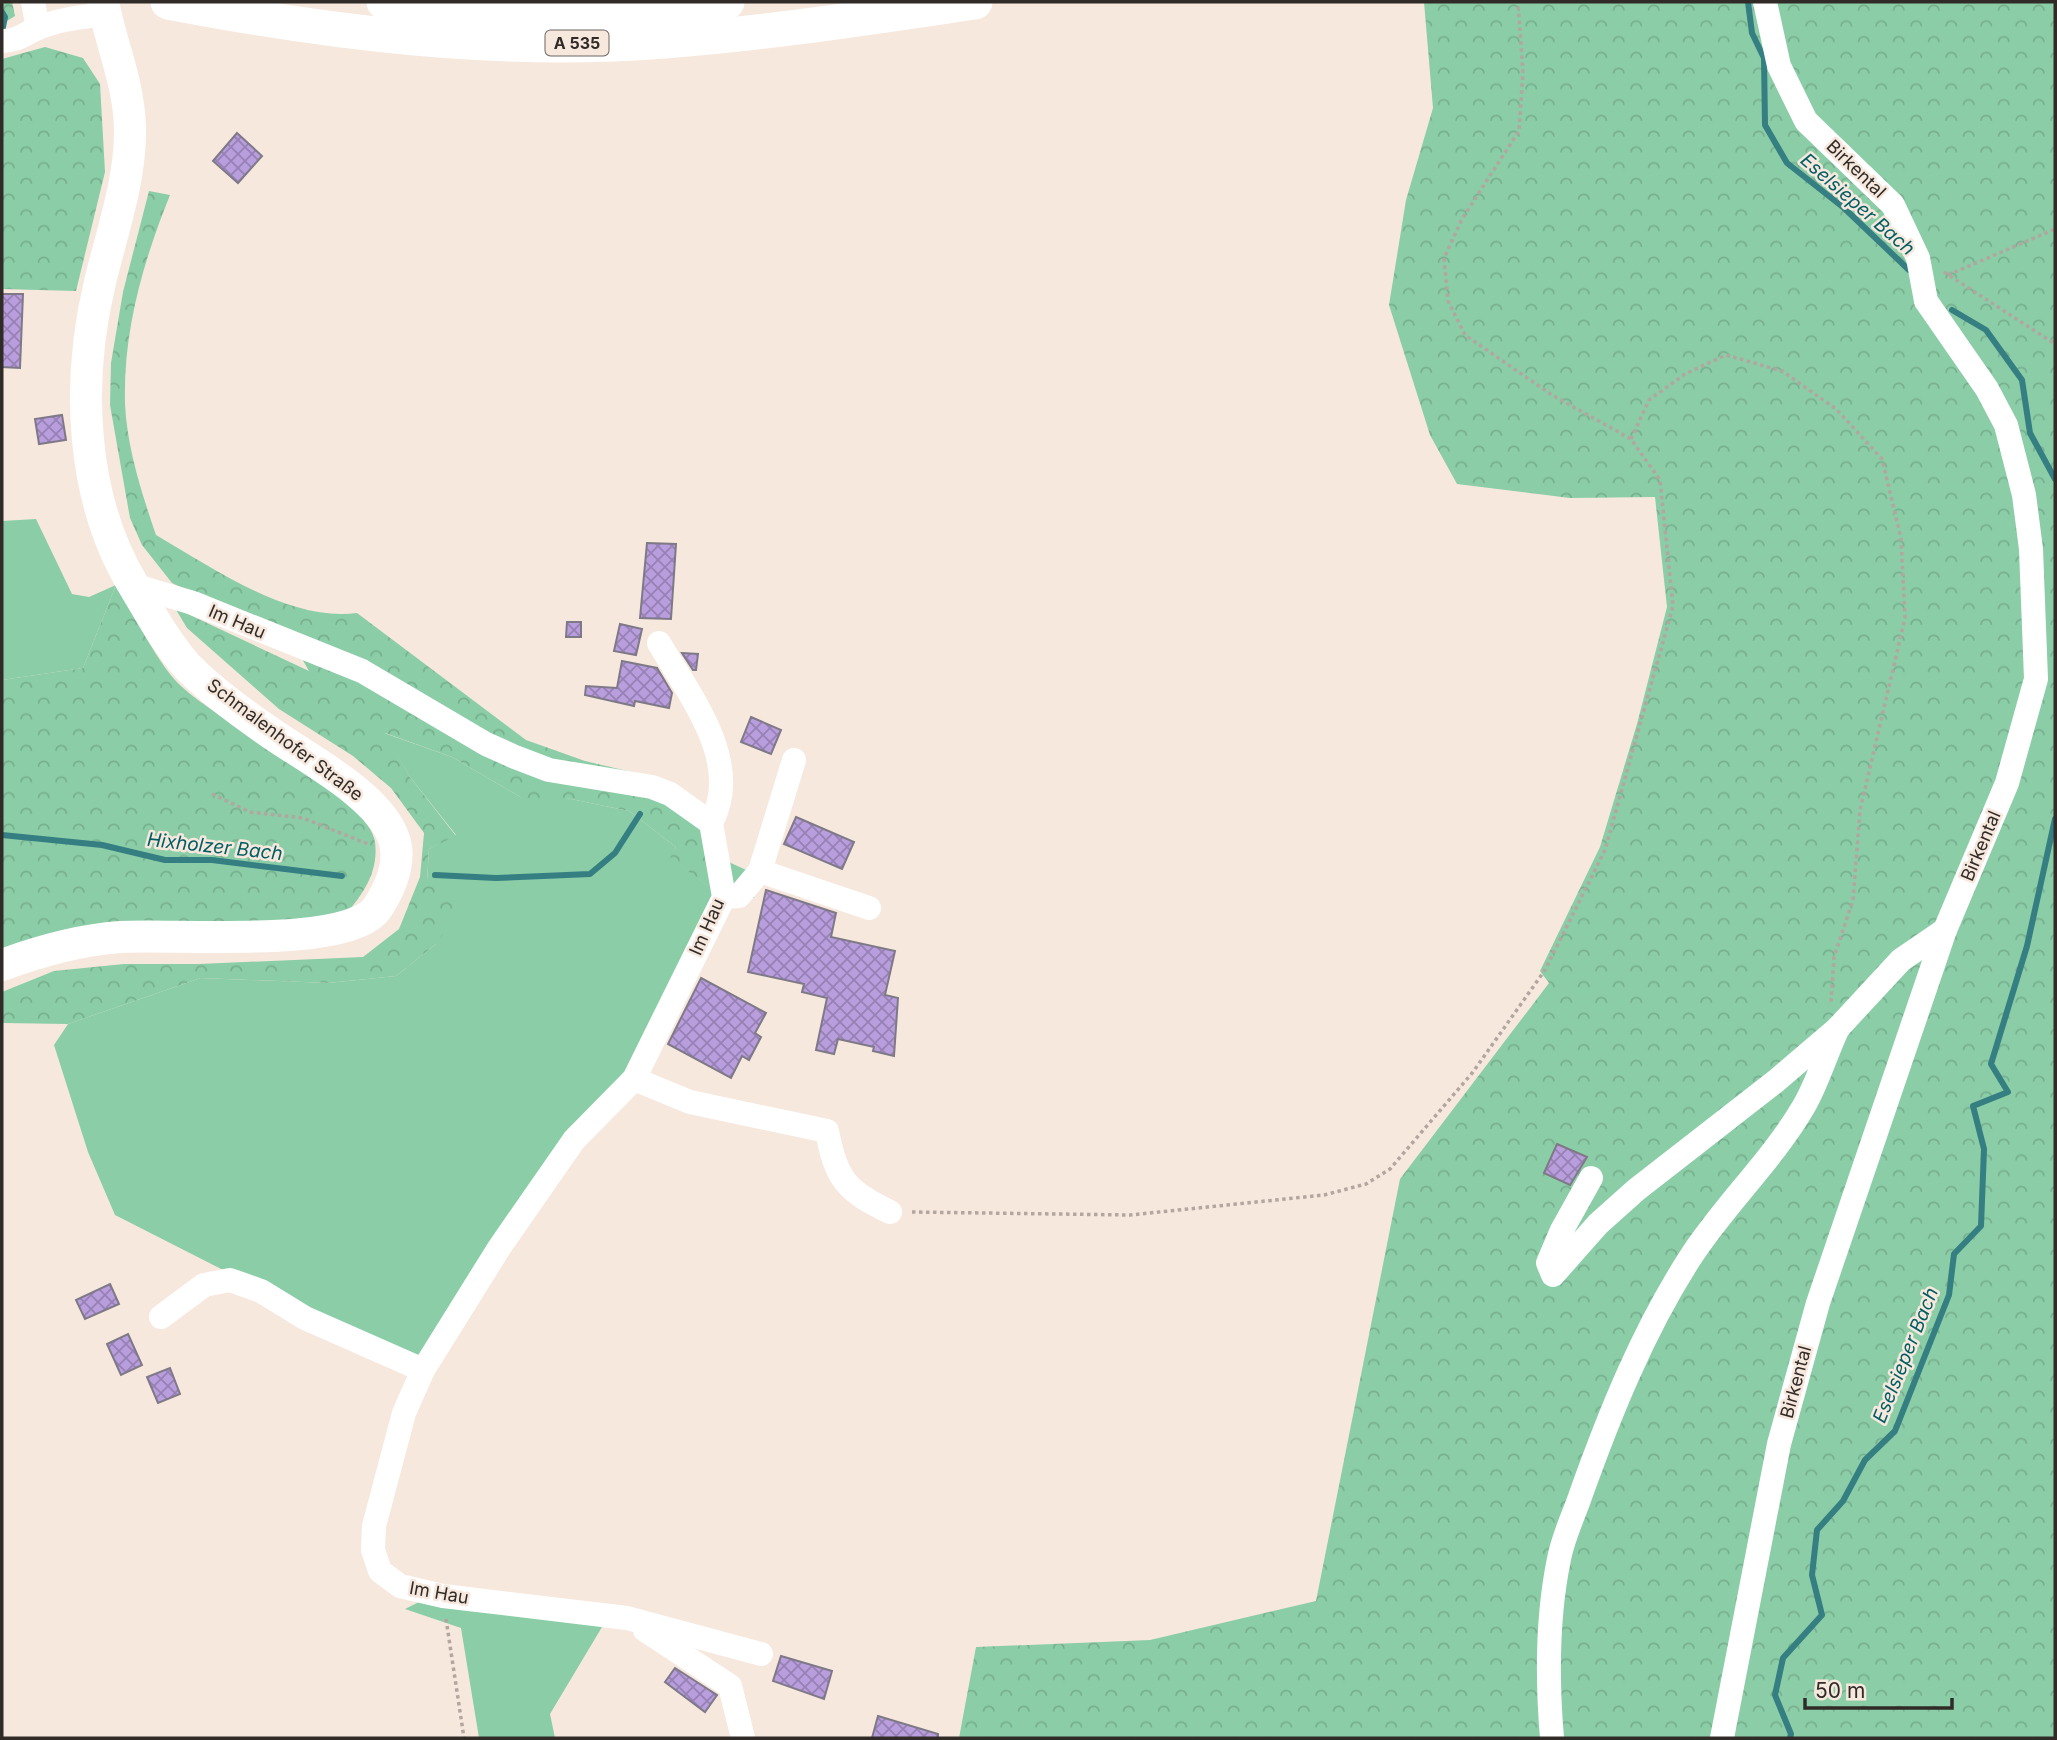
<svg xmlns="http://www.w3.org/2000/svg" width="2057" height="1740" font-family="Inter,sans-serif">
	<defs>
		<pattern id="forest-crowns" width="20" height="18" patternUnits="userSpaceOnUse" patternTransform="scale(1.75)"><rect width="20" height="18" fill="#8acda6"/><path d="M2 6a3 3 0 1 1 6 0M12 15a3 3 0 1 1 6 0" fill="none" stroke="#78b08f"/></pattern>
		<pattern id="building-cross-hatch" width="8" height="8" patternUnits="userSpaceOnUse" patternTransform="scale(1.75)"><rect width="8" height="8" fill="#b99ede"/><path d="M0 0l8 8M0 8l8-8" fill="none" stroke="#9781b4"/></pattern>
	</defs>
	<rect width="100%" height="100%" fill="#f7e8de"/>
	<!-- green -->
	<g fill="#8acda6">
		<polygon points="36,519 72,594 89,597 116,585 83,668 2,680 2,521"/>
		<polygon points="384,733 452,757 522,798 566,798 629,811 676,847 671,858 723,897 637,1066 425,1361 233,1275 115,1215 88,1152 54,1045 68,1024 201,978 328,983 396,976 436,944 427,881 429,849 456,835 410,777"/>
		<polygon points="451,1586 605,1622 550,1714 555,1738 479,1738 461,1628 405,1609"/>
	</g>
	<!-- forest -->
	<g fill="url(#forest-crowns)">
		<polygon points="2,2 12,2 15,16 2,24"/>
		<polygon points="1424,2 2055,2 2055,1738 959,1738 976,1647 1150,1640 1316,1601 1400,1179 1549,983 1540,971 1600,847 1637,724 1667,607 1655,497 1570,498 1457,484 1430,435 1389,305 1406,200 1433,108"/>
		<polygon points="45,47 83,58 100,84 105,172 76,291 2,289 2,59"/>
		<path d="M149,191L170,195C143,262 123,331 125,404C127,448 142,494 156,535C213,568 289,622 357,613L526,740L585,761L653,777L723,832L709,853L755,874L754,898L723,897L670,858L676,847L629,811L566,798H522L452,757L385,733L410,777L456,836L429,849L427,881L466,903L436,944L396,976L328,983L201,978L68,1024L2,1023V992L54,971L124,964H199L363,957L399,929L420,877L424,833L391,788L353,756L279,709L187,628L175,608L309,671L293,643L172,583L142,545L130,518L110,405L111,363L123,292Z"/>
		<path d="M116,585C133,613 154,656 175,680C213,722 369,795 375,842C379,873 362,896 343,917L2,954V680L83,668Z"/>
	</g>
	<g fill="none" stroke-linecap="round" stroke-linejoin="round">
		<!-- stream -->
		<g stroke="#357e82" stroke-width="6">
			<polyline points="1748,2 1752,33 1764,58 1765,125 1787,163 1844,208 1909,270"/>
			<polyline points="2,12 5,17 2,32"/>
			<polyline points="1952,310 1986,330 2022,380 2030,433 2055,479"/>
			<polyline points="2,835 102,845 165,860 212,860 342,876"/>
			<polyline points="435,875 496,878 590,874 615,853 640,814"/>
			<polyline points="1790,1738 1791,1734 1775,1695 1783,1658 1822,1615 1812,1575 1817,1530 1843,1501 1865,1460 1895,1431 1949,1295 1954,1254 1981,1226 1984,1149 1973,1106 2008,1092 1991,1064 2027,946 2055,819"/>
		</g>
	</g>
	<!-- building -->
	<g fill="url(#building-cross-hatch)" stroke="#7f7987" stroke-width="2">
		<polygon points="237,133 262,156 238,183 213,161"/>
		<polygon points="2,294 23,294 20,368 2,367"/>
		<polygon points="62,415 66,440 39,444 35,419"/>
		<polygon points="647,543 676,544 671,619 640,618"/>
		<polygon points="567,622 581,622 581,637 566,637"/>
		<polygon points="620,624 642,629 636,655 614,651"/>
		<polygon points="682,653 698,654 696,670 693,670"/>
		<polygon points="622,661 657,668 672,693 669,708 635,701 634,706 585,695 586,686 617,688"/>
		<polygon points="751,717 781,730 771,754 741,742"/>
		<polygon points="796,817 854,842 842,869 784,844"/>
		<polygon points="766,890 836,913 831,937 895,951 885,995 898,998 894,1056 873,1051 874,1047 838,1039 834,1054 816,1050 827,998 802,992 804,984 748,972"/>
		<polygon points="701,978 766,1013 755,1033 761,1037 749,1060 742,1056 731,1078 668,1044"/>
		<polygon points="1557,1144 1587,1157 1570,1185 1544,1173"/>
		<polygon points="110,1284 119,1304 85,1319 76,1300"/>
		<polygon points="128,1334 142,1365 121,1375 107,1344"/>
		<polygon points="170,1368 180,1394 158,1403 147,1377"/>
		<polygon points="781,1656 832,1671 824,1699 773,1681"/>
		<polygon points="675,1668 717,1695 705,1712 665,1682"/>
		<polygon points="878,1716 938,1734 938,1738 872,1738"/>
	</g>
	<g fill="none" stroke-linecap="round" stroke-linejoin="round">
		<!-- path -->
		<g stroke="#b2a69f" stroke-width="3.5" stroke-dasharray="3.5 3.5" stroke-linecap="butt">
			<polyline points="1944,272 2055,344"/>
			<polyline points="1948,275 2055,229"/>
			<polyline points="1631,439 1649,400 1685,374 1726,355 1782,371 1836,409 1882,459 1901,538 1905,618 1860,810 1853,900 1834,957 1831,1002"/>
			<polyline points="212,794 250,812 303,818 368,844"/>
			<polyline points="912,1212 1130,1215 1324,1195 1366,1184 1390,1169 1473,1072 1545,970 1605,850 1673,606 1660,480 1631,439 1552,395 1465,335 1448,301 1444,258 1462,219 1519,131 1523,72 1518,2"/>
			<polyline points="446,1619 464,1738"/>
		</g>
		<!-- minor -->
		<g stroke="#fff" stroke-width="24">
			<polyline points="33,2 38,28"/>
			<path d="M2,41C18,41 24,34 38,28C59,19 83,17 105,14"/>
			<polyline points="133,585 193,603 362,671 486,744 515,757 549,770 652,787 670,794 711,823 724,897 634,1079 574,1140 499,1248 423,1370 404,1413 374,1526 373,1550 380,1571 400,1586 443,1596 627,1618 761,1654"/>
			<path d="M659,643C689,695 744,762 711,823"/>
			<polyline points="760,871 869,908"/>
			<polyline points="724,897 739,896 760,871 794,760"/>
			<path d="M634,1079L690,1102L827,1131C836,1179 846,1191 890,1212"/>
			<polyline points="1591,1178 1562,1230 1548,1263 1553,1275 1598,1224 1636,1190 1776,1081 1838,1028 1901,960 1945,930"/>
			<polyline points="161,1317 204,1285 230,1280 261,1291 305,1318 423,1370"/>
			<polyline points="645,1630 730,1686 743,1738"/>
			<path d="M1552,1738C1547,1679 1547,1617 1559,1559C1563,1537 1574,1515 1581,1494C1610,1413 1643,1331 1690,1258C1724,1205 1772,1161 1804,1106C1818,1082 1826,1053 1838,1028"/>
			<polyline points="1722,1738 1779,1444 1818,1303 1945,930 2007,783 2036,679 2031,549 2024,495 2006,425 1987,389 1926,301 1918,258 1893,205 1806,121 1779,66 1765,2"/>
		</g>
		<!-- major -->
		<path stroke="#fff" stroke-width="32" d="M2,965C40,951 79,940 120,937C170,933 351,950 378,907C390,888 402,863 394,839C379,794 302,756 265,729C239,711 209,689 187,666C167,644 150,613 135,588C80,499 76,382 100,282C112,232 131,179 130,128C129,83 111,44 103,2"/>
		<!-- highway -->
		<g stroke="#fff" stroke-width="35">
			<path d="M168,2C330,33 500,54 664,41C768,33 872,17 975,2"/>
			<path d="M384,2C498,14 613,15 727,2"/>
		</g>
	</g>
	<g text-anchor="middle" stroke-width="5" stroke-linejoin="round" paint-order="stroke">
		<!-- shield labels -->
		<rect fill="#f7e8de" stroke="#6c645f" stroke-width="2" x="545.5" y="30.5" width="63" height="25" rx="5"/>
		<g font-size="16" font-weight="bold" fill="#312b28">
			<text x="577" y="49">A 535</text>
		</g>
		<!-- street labels -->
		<g font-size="18" fill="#312b28" stroke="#f7e8de">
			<text transform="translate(1856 169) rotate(44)" y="6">Birkental</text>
			<text transform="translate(237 622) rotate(23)" y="6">Im Hau</text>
			<text transform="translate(285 740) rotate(37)" y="6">Schmalenhofer Straße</text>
			<text transform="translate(1981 846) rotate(-67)" y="6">Birkental</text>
			<text transform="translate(707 927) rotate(-66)" y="6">Im Hau</text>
			<text transform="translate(1796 1382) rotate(-75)" y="6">Birkental</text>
			<text transform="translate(439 1593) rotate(10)" y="6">Im Hau</text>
		</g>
		<!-- water labels -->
		<g font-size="19" font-style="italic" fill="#005e63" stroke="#f7e8de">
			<text transform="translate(1858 204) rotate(41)" y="7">Eselsieper Bach</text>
			<text transform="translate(215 846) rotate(6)" y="7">Hixholzer Bach</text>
			<text transform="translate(1905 1355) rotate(-68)" y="7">Eselsieper Bach</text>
		</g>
	</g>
	<!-- border -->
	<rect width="2057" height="1740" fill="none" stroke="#312b28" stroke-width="7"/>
	<!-- scale -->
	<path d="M1805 1698v10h147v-10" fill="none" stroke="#312b28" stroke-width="3.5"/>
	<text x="1815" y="1698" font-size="21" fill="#312b28" stroke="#f7e8de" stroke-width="5" paint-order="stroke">50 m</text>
</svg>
